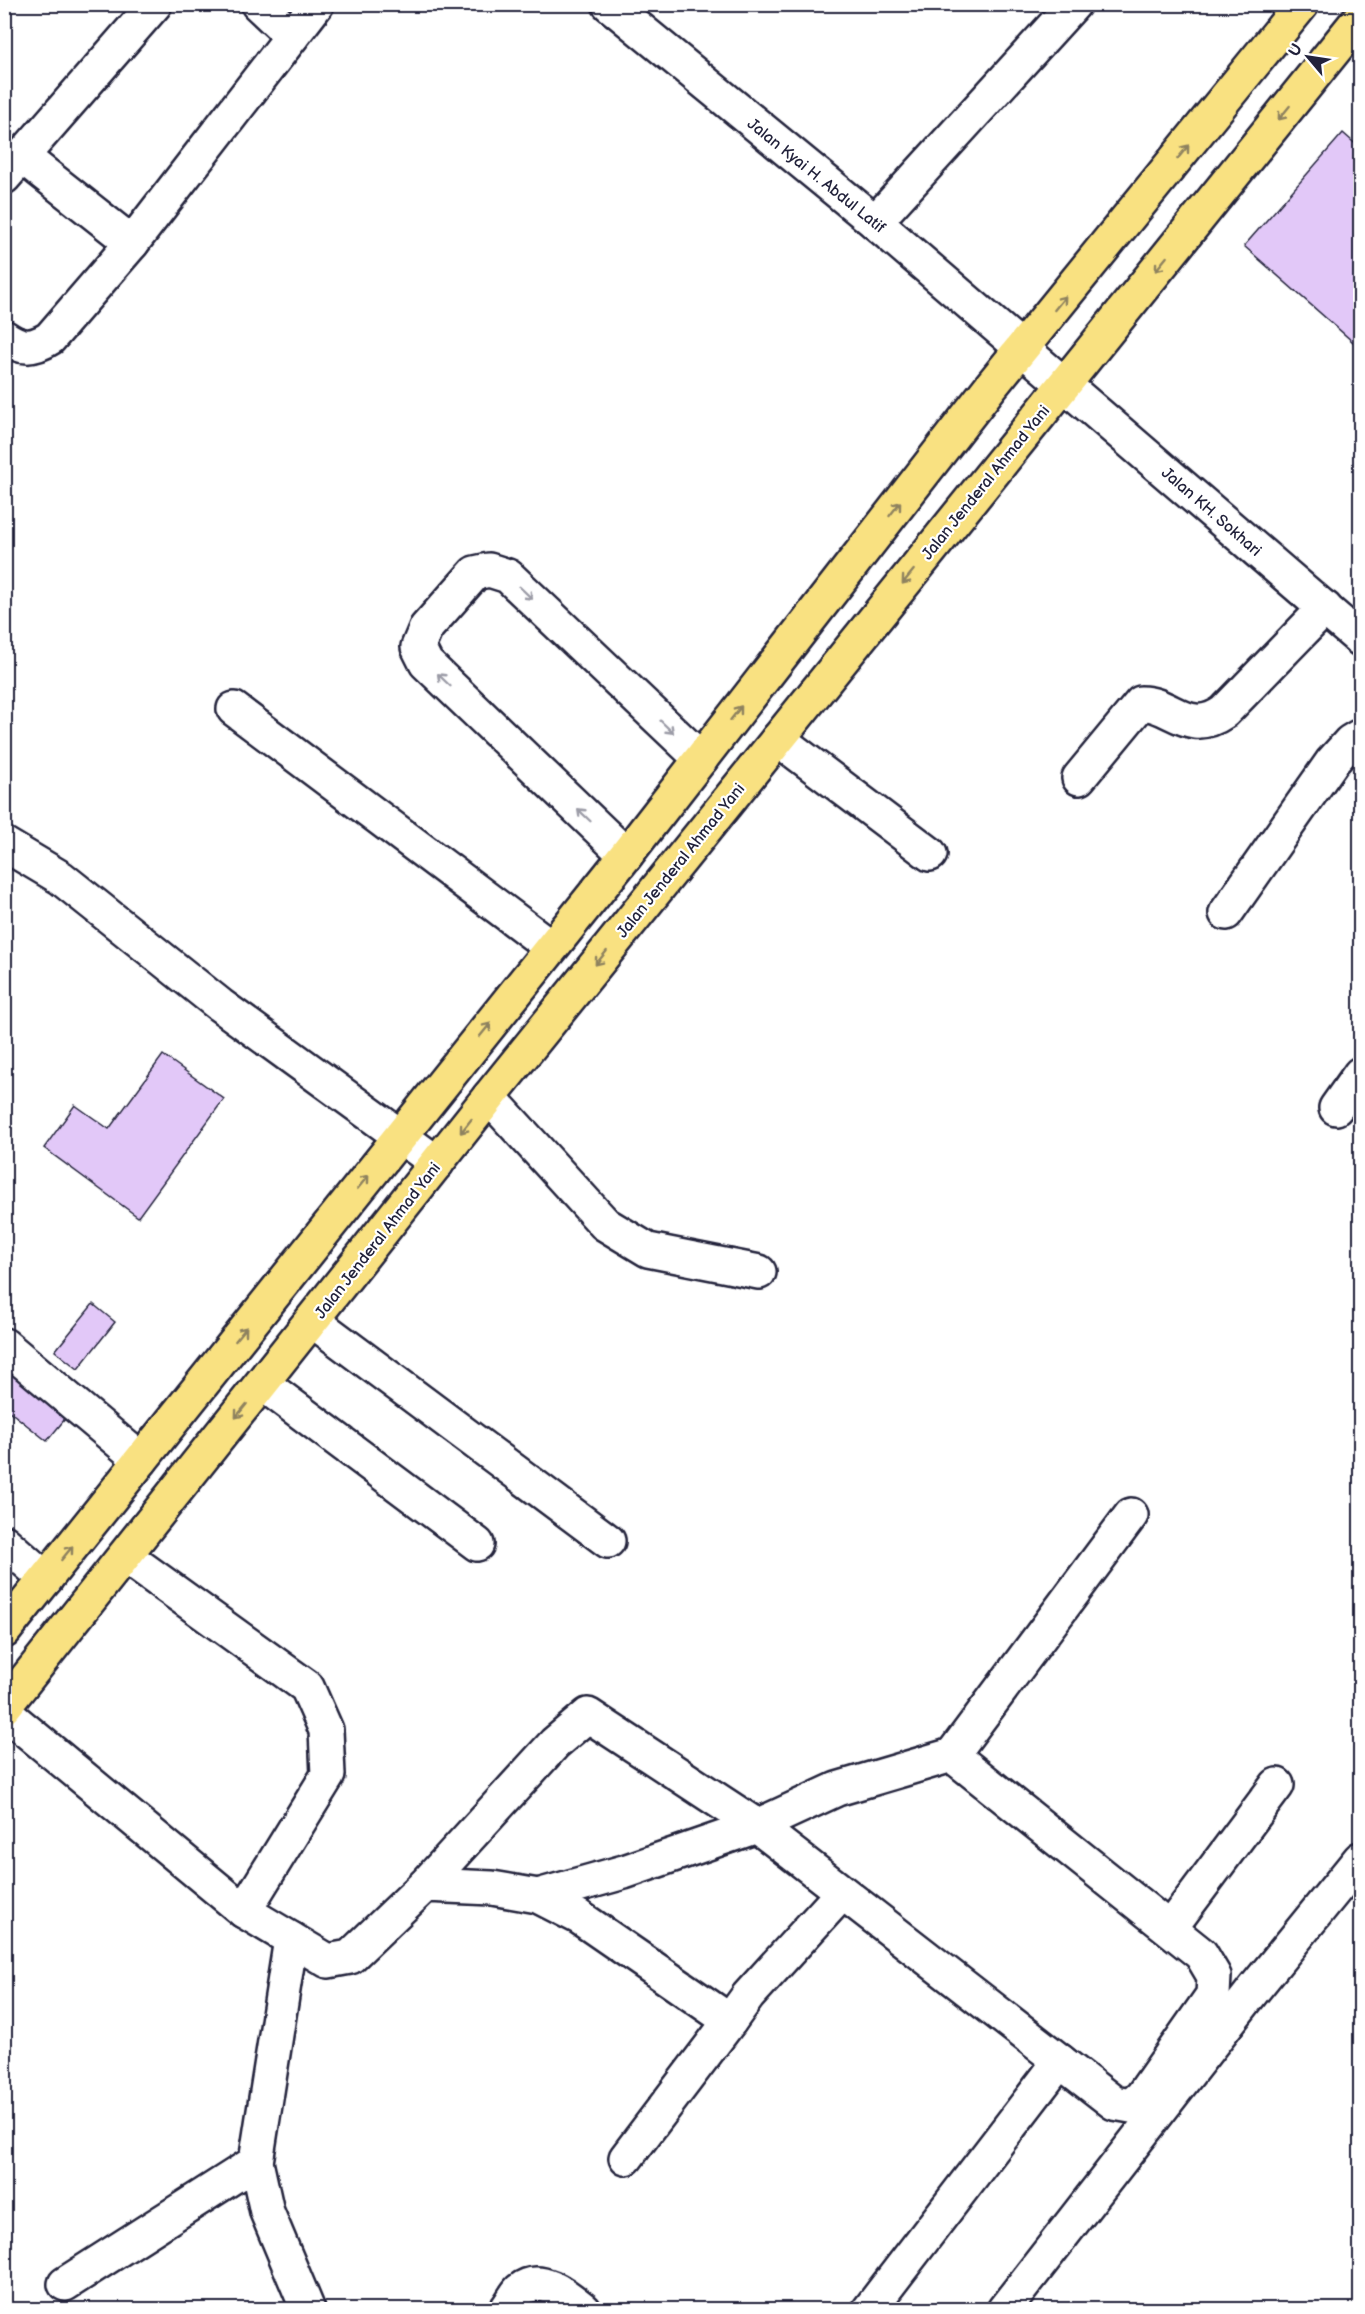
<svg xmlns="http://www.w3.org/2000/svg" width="1365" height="2314" font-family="'Balsamiq Sans',sans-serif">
	<rect width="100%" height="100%" fill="#fff"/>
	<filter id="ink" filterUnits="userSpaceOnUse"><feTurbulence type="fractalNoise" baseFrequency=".0167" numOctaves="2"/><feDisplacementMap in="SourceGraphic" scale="12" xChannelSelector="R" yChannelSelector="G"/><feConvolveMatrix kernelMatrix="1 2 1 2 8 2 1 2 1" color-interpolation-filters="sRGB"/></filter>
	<g filter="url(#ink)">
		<!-- building -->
		<g fill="#e2c8f8" stroke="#22223b" stroke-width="1.5">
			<polygon points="1343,133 1360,148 1360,348 1244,246"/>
			<polygon points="163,1055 224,1099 138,1217 44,1148 75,1105 109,1129"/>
			<polygon points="93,1304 115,1322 78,1369 55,1351"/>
			<polygon points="4,1351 74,1408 47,1441 4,1407"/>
		</g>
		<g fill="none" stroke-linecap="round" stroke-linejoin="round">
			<!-- minor casing -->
			<g stroke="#22223b" stroke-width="38">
				<g id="minor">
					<polyline points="258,4 292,36"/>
					<polyline points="609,4 875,222 1360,639"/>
					<polyline points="23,157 132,243"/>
					<polyline points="4,177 155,4"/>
					<polyline points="875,222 1074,4"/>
					<path d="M4,337C21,349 33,349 50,338L132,243L317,4"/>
					<polyline points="234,709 551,947"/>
					<polyline points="778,739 930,854"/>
					<path d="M1079,778L1141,703C1172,703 1188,737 1224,712L1325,608"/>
					<polyline points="4,844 61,878 220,1005 437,1163"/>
					<polyline points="626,855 426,663 418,647 426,628 475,573 489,570 508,576 701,759"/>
					<polyline points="1226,913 1332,762 1350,742 1360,736"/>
					<polyline points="489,1097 605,1224 648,1250 759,1272"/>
					<polyline points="1336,1108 1360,1074"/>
					<polyline points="313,1321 608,1541"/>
					<polyline points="4,1345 141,1460"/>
					<polyline points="263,1384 477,1544"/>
					<polyline points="4,1542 46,1579"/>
					<polyline points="125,1556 307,1687 326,1730 328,1775 244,1911"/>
					<polyline points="4,1712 244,1911 328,1961 350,1957 425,1885 492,1888 538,1896 579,1917 730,2021 748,1996 842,1893"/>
					<polyline points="952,1755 1131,1515"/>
					<polyline points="425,1885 555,1743 588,1715 757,1826 1114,2103 1131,2106 1142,2096 1213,1995 1214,1976 1201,1954 952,1755 837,1789 757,1826 624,1872 538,1896"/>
					<polyline points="1170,1928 1277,1785"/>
					<polyline points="291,1939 256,2162 267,2212 308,2310"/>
					<polyline points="626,2158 730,2021"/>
					<polyline points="65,2284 256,2162"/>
					<path d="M506,2310C511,2304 515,2295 520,2290C541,2273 568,2297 584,2310"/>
					<polyline points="869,2310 1060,2061"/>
					<polyline points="1004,2310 1255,1988 1360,1859"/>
				</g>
			</g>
			<!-- major casing -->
			<g stroke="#22223b" stroke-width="38">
				<g id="major">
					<polyline points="4,1631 626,855 991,386 1302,4"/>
					<polyline points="4,1707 489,1097 1360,18"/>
				</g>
			</g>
			<!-- minor -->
			<use href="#minor" stroke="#fff" stroke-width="33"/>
			<!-- major -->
			<use href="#major" stroke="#f9e181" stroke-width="33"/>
		</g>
		<!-- one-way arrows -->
		<defs><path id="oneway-shaft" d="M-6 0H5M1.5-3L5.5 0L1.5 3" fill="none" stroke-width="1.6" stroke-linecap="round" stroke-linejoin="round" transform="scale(1.5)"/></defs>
		<g stroke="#8e825e">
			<use href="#oneway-shaft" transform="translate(1284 113) rotate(129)"/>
			<use href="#oneway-shaft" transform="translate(1183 152) rotate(-51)"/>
			<use href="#oneway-shaft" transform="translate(1161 264) rotate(129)"/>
			<use href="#oneway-shaft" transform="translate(1060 303) rotate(-51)"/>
			<use href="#oneway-shaft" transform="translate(895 509) rotate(-52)"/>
			<use href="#oneway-shaft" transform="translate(908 577) rotate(129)"/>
			<use href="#oneway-shaft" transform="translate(736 713) rotate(-52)"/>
			<use href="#oneway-shaft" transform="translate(601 958) rotate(129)"/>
			<use href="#oneway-shaft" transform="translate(485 1030) rotate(-51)"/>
			<use href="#oneway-shaft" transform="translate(466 1126) rotate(128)"/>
			<use href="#oneway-shaft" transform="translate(363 1182) rotate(-51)"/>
			<use href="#oneway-shaft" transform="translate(241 1334) rotate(-51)"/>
			<use href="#oneway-shaft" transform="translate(241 1411) rotate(129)"/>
			<use href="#oneway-shaft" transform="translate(67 1553) rotate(-51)"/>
		</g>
		<g stroke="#9c9ca7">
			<use href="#oneway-shaft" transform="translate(526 593) rotate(44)"/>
			<use href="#oneway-shaft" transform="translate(444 680) rotate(-136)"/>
			<use href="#oneway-shaft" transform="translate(667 727) rotate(44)"/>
			<use href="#oneway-shaft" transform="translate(584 815) rotate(-136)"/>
		</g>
	</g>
	<g text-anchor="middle" stroke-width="4.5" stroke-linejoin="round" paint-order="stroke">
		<!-- street labels -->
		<g font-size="16" fill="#22223b" stroke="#fff">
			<text transform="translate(817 175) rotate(39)" y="6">Jalan Kyai H. Abdul Latif</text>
			<text transform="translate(985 482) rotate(-51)" y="6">Jalan Jenderal Ahmad Yani</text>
			<text transform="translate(1212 511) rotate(41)" y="6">Jalan KH. Sokhari</text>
			<text transform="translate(680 860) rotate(-51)" y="6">Jalan Jenderal Ahmad Yani</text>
			<text transform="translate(377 1240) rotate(-52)" y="6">Jalan Jenderal Ahmad Yani</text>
		</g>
	</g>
	<!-- margin -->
	<rect width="1365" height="2314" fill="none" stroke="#fff" stroke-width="24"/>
	<rect x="12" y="12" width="1341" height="2290" fill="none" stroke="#22223b" stroke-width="2" filter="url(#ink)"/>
	<!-- north arrow -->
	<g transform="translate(1308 57) rotate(299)" stroke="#ffffff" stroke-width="4.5" paint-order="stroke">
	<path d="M0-4.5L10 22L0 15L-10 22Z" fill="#22223b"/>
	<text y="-9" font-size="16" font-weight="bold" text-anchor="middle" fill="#22223b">U</text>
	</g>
</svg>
